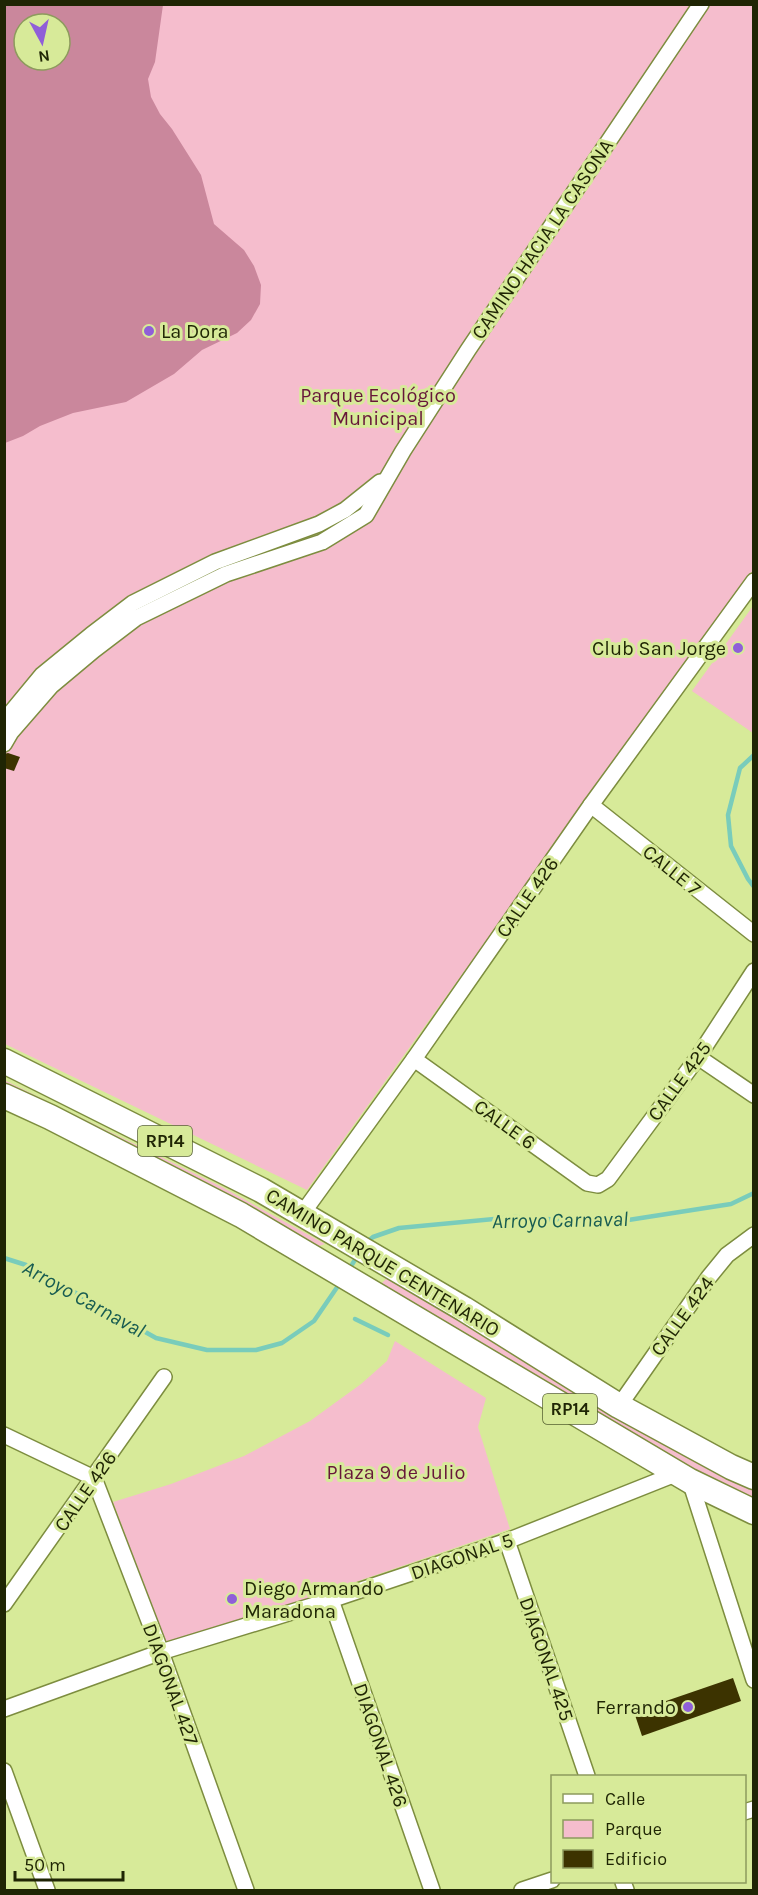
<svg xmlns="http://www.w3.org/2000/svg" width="758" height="1895" font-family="Karla,sans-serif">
	<rect width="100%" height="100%" fill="#d7ea99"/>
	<!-- green -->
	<g fill="#f5bdcd" fill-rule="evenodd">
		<path d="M4,5H753V570L307,1190L5,1044ZM24,24H60V60H24Z"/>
		<polygon points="753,606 753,733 692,691"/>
		<polygon points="4,1080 222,1187 325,1244 319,1246 5,1089"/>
		<polygon points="387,1278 637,1427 753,1490 753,1502 675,1463 381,1284"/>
		<polygon points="395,1341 486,1398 478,1427 510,1529 166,1647 113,1502 171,1484 244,1456 310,1421 361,1384 387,1361"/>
	</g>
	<!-- forest -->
	<path fill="#ca879c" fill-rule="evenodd" d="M5,4L163,5L155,62L148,79L151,97L160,114L172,129L201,175L214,224L244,250L254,266L261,285L260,304L251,320L237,333L202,350L174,374L126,402L73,413L40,426L23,436L5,443ZM24,24H60V60H24Z"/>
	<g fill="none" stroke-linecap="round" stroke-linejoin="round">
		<!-- stream -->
		<g stroke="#79ccbb" stroke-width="4.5">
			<polyline points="754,755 740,768 728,815 731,846 748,879 754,887"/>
			<polyline points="366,1243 373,1237 399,1228 515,1217 609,1223 731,1204 754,1193"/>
			<polyline points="4,1258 26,1265 156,1338 207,1350 256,1350 282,1343 314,1321 340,1283"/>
			<polyline points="348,1271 358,1255"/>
			<polyline points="355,1319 388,1335"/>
		</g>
	</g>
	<!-- building -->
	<g fill="#3c3300">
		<polygon points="8,753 20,757 14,771 4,768 4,754"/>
		<polygon points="733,1678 741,1701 642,1736 634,1712"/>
	</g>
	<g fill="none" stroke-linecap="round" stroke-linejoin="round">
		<!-- street casing -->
		<g stroke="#7d8d3f" stroke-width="18">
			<g id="street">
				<polyline points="4,721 42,675 91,635 133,603 215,562 319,524 345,510 380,482"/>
				<polyline points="4,744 11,732 51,686 94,650 136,618 226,574 322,542 366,515 403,451 468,350 701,4"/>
				<polyline points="591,805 754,934"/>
				<polyline points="698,1057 754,1095"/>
				<polyline points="414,1059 587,1183 598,1185 608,1179 698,1057 754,971"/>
				<polyline points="302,1214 414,1059 591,805 754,581"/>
				<polyline points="619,1406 709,1277 727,1255 754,1235"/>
				<polyline points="4,1435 94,1478 161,1652 246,1890"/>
				<polyline points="690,1481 754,1680"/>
				<polyline points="507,1541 587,1776"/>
				<polyline points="331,1600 432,1890"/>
				<polyline points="4,1604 164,1377"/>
				<polyline points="4,1709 161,1652 331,1600 507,1541 678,1473"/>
				<polyline points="4,1771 47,1890"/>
				<polyline points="744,1812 754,1809"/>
				<polyline points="623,1882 626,1890"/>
				<polyline points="522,1890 552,1880"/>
			</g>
		</g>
		<!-- primary casing -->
		<g stroke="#7d8d3f" stroke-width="27">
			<g id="primary">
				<polyline points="4,1061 261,1190 464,1309 619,1406 731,1467 754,1477"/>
				<polyline points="4,1096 50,1117 241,1215 690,1481 754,1512"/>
			</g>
		</g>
		<!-- street -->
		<use href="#street" stroke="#fff" stroke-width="15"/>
		<!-- primary -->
		<use href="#primary" stroke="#fff" stroke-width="24"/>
	</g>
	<!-- markers -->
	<g fill="#8f5fd8" stroke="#d7ea99" stroke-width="2">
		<circle cx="149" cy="331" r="6"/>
		<circle cx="738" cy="648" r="6"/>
		<circle cx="232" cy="1599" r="6"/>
		<circle cx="688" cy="1707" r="6"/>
	</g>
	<g text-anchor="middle" stroke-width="6" stroke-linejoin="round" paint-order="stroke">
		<!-- shield labels -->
		<g fill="#d7ea99" stroke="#566031" stroke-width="1.5">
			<rect x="138" y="1126" width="54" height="30" rx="4.5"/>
			<rect x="543" y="1394" width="54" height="30" rx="4.5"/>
		</g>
		<g font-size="18" font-weight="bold" fill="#1f2504">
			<text x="165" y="1147">RP14</text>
			<text x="570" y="1415">RP14</text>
		</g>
		<!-- street labels -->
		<g font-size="20" fill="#1f2504" stroke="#d7ea99">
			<text transform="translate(542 239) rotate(-56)" y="7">CAMINO HACIA LA CASONA</text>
			<text transform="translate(672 870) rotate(39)" y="7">CALLE 7</text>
			<text transform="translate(527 897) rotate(-55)" y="7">CALLE 426</text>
			<text transform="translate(679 1081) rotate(-54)" y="7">CALLE 425</text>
			<text transform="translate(505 1124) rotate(36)" y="7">CALLE 6</text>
			<text transform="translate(383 1262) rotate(31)" y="7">CAMINO PARQUE CENTENARIO</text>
			<text transform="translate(682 1316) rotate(-54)" y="7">CALLE 424</text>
			<text transform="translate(85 1491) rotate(-55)" y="7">CALLE 426</text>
			<text transform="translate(462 1556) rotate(-19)" y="7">DIAGONAL 5</text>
			<text transform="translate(547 1659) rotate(71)" y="7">DIAGONAL 425</text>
			<text transform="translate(171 1684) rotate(70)" y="7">DIAGONAL 427</text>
			<text transform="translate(381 1745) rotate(71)" y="7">DIAGONAL 426</text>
		</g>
		<!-- poi labels -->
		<g font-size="20" fill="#1f2504" stroke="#d7ea99" text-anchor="start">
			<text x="161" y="338">La Dora</text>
			<text x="726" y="655" text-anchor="end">Club San Jorge</text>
			<text x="244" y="1595">Diego Armando<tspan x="244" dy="23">Maradona</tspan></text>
			<text x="676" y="1714" text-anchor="end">Ferrando</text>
		</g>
		<!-- park labels -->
		<g font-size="20" fill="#661739" stroke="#d7ea99">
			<text x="378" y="402">Parque Ecológico<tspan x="378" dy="23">Municipal</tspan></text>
			<text x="396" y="1479">Plaza 9 de Julio</text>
		</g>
		<!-- water labels -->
		<g font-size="21" font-style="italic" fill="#185c51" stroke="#d7ea99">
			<text transform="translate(560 1220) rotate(-1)" y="7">Arroyo Carnaval</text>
			<text transform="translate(84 1299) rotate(29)" y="7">Arroyo Carnaval</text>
		</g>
	</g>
	<!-- border -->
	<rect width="758" height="1895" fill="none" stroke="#1f2504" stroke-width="12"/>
	<!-- legend -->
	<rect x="551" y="1775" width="195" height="108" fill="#d7ea99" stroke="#8d9b5d" stroke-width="1.5"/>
	<rect x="563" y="1794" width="30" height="9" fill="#ffffff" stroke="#8d9b5d" stroke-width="1.5"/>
	<text x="605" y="1805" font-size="18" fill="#1f2504">Calle</text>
	<rect x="563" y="1820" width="30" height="18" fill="#f5bdcd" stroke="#8d9b5d" stroke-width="1.5"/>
	<text x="605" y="1835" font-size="18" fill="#1f2504">Parque</text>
	<rect x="563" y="1850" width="30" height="18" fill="#3c3300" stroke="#8d9b5d" stroke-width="1.5"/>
	<text x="605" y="1865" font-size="18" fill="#1f2504">Edificio</text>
	<!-- north arrow -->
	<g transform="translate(42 42) rotate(172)"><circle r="28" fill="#d7ea99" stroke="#8d9b5d" stroke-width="1.5"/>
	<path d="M0-4.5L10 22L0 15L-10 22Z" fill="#8f5fd8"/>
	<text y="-9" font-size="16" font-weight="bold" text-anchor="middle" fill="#1f2504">N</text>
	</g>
	<!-- scale -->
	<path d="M15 1871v9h108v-9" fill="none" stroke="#1f2504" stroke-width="3"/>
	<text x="24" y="1871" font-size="18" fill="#1f2504" stroke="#d7ea99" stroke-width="4.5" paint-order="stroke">50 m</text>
</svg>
